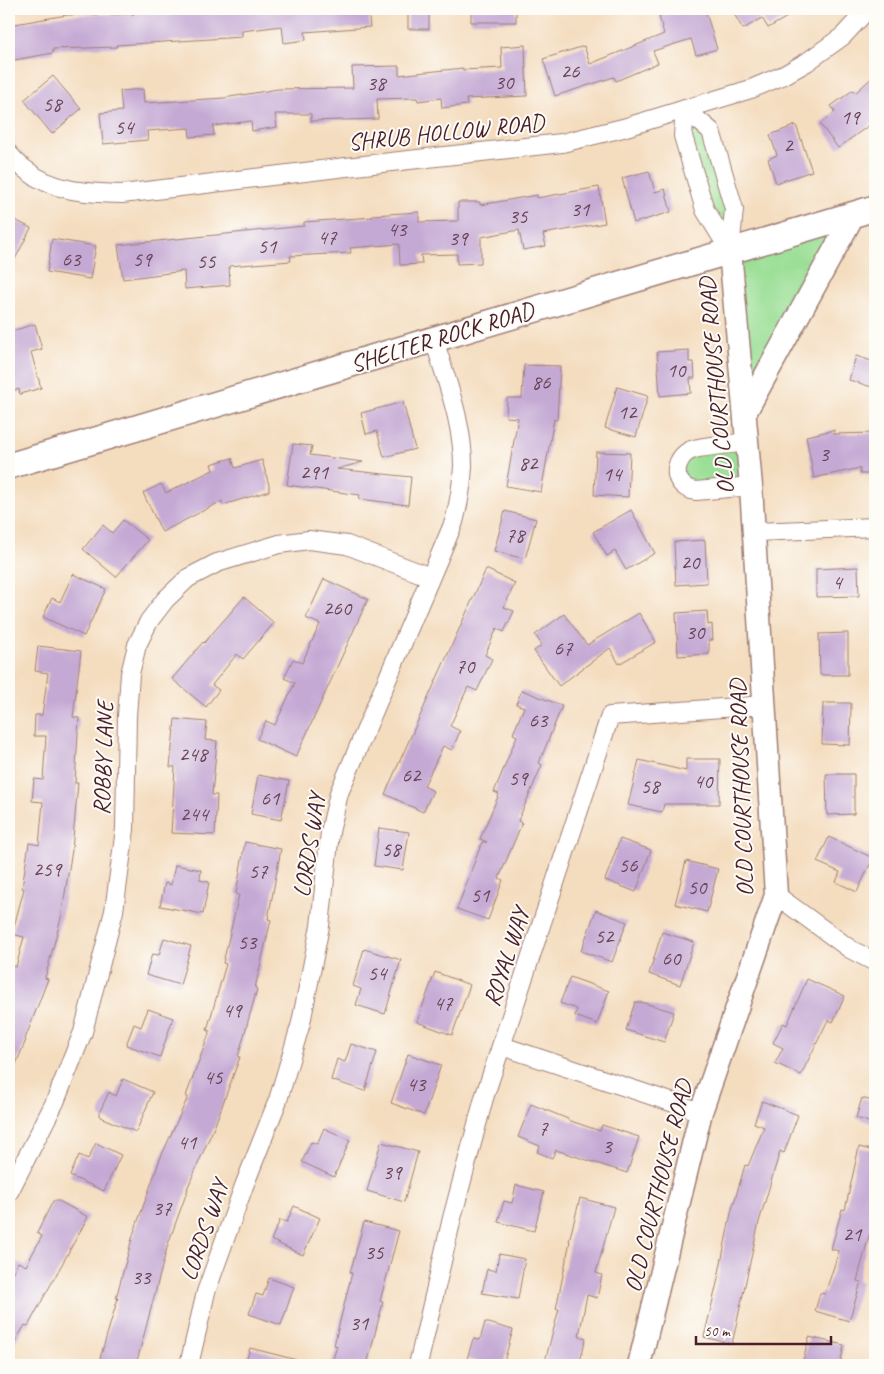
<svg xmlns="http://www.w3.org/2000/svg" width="884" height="1374" font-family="Caveat,sans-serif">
	<rect width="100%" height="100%" fill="#fdfcf7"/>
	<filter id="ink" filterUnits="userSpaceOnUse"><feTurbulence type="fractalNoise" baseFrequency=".02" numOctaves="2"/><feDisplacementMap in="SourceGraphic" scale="10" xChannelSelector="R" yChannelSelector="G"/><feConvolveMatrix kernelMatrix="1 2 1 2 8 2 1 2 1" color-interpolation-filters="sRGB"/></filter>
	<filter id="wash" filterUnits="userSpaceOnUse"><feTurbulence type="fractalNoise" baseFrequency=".0096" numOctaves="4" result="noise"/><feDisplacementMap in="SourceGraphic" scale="20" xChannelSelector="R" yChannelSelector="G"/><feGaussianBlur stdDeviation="1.12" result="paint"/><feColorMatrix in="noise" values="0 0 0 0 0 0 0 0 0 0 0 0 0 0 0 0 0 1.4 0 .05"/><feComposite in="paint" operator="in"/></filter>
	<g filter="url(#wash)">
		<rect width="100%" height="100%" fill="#f4ddbf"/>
		<!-- green -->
		<g fill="#9bdf96" stroke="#727f60">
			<polygon points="685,109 711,131 734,209 730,250 854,214 745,413 730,251 705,210"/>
			<polygon points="748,442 751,486 696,491 677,467 680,460"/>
		</g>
		<g id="blocks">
			<!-- building -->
			<g fill="#c4a9d4">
				<polygon points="151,9 368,9 370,27 305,32 306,40 284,43 282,26 242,31 242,37 116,45 117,47 53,49 53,53 9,61 9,25 67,15 134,14 134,10"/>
				<rect x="408" y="9" width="21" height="20"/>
				<rect x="471" y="9" width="45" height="13"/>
				<polygon points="683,9 705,9 717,49 696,55 691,39 653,51 658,63 616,81 614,77 555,96 543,59 584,46 590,64 664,34 659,16"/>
				<polygon points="731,9 801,9 768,28 762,18 743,29"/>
				<polygon points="525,45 527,96 466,99 467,105 442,108 441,98 418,101 417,98 377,99 378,119 311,121 311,114 275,114 277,127 252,131 251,121 213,126 214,135 190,137 189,128 147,131 148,140 103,144 100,113 122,111 120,91 143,89 144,103 224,98 278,89 353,88 352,67 399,66 399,75 463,68 463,70 502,68 501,47"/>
				<polygon points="875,75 875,121 838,148 820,124 835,112 831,106 853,90 855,93"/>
				<polygon points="53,76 81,109 52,134 24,100"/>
				<polygon points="796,125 812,171 776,183 768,159 777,155 770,135"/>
				<polygon points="649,171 655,192 665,189 671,212 634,223 622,178"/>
				<polygon points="599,187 605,223 543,234 546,246 523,250 519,230 481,237 481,263 457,264 457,254 421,255 422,264 400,265 399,244 350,248 351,253 290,256 291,261 229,266 230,285 185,289 184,271 123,279 118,245 304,226 304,222 373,217 373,215 419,212 419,222 458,221 458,202 480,202 480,205 537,195 537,198"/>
				<polygon points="9,217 31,228 9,271"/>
				<polygon points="52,239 96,246 90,279 47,272"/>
				<polygon points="35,324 42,349 31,352 41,388 20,394 19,389 9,392 9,332"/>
				<polygon points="689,350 689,362 694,362 695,378 690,378 691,393 660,396 657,352"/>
				<polygon points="856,356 875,362 875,388 849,380"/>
				<polygon points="524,365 560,366 557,420 554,419 541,492 506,486 518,418 506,417 507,398 522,398"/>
				<polygon points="617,387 648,396 636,437 605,428"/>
				<polygon points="403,402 415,449 384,457 377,431 366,434 361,413"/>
				<polygon points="834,430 834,434 875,433 875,474 860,474 860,468 814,478 806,436"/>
				<polygon points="293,444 312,446 310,455 363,462 337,469 411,477 408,505 359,499 360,495 287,485"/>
				<polygon points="596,452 630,453 628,497 594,495"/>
				<polygon points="232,458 235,468 262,460 269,485 269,491 223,505 222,501 162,532 143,493 161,484 166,493 213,470 211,464"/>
				<polygon points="631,510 655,553 626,570 615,551 607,556 593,532"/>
				<polygon points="505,511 536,519 525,559 494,551"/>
				<polygon points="123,520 148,540 116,577 83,549 103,525 112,533"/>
				<polygon points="705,540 707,583 676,585 674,542"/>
				<polygon points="858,567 859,596 816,597 816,569"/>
				<polygon points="486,569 515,583 504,607 514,611 504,632 497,628 485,655 492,659 477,691 468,687 450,726 460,731 452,750 443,746 424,786 433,791 423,812 385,794"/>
				<polygon points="73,574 106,589 84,636 43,617 52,598 60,602"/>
				<polygon points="324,579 368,599 296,757 257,739 266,721 275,725 295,683 284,678 293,659 302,663 320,624 306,618"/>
				<polygon points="244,597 274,623 243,659 237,654 212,685 219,690 206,707 172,679 203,642 204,643"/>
				<polygon points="707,611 708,625 712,624 713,640 709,640 709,654 678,656 676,613"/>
				<polygon points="639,613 656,642 619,664 610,648 559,686 534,651 542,645 535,635 564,614 587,645"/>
				<polygon points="848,633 848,675 820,675 819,634"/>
				<polygon points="38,646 81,651 73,717 79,718 75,783 78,783 72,850 61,918 45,978 48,979 25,1039 26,1040 9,1081 9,965 16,967 24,937 12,934 24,889 22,888 29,843 39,845 43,802 32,801 34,779 43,780 46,736 34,736 35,715 42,715 48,673 35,671"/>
				<polygon points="522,690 562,706 539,763 542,765 518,821 522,823 499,878 503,880 488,920 457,909 482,842 487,842 480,839 499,794 494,792 517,736 513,734 524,707 516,704"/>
				<polygon points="823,703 851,703 850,745 822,744"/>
				<polygon points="175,719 207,722 205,740 217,741 212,795 217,795 215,835 171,833 175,767 170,767"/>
				<polygon points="686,759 720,759 719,804 664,804 662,812 628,805 639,760 686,771"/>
				<polygon points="826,774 854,774 854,814 827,815"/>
				<polygon points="258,775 289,781 281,820 251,814"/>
				<polygon points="379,828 409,832 403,870 374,866"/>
				<polygon points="829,837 873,858 857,892 836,882 840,872 817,862"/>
				<polygon points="620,839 651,850 636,892 605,880"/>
				<polygon points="245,842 281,849 268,919 271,920 255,988 257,989 238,1057 240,1057 215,1125 187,1189 188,1189 168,1244 136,1365 98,1365 118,1298 116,1298 133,1235 160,1159 188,1097 186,1096 210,1031 207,1030 226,964 223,963 239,895 236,894"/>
				<polygon points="686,861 718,869 707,912 675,904"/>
				<polygon points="175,865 201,870 200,880 209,882 203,914 160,906 165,883 171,885"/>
				<polygon points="596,910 627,922 612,962 581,951"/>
				<polygon points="662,932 694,942 680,985 649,974"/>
				<polygon points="164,938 191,946 180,985 146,975 152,954 159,955"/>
				<polygon points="364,949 401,960 385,1014 356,1005 361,989 353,986"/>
				<polygon points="435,972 470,985 452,1035 417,1022"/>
				<polygon points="570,977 609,991 597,1024 575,1016 577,1009 560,1003"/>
				<polygon points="807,979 845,996 833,1022 828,1020 801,1075 775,1063 783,1048 773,1043 783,1023 787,1025"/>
				<polygon points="635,1002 641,1002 674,1012 664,1042 626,1030"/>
				<polygon points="148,1009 173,1018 160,1057 126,1045 134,1024 141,1027"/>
				<polygon points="351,1044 377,1052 365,1091 331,1080 337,1059 345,1062"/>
				<polygon points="408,1054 441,1065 424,1115 391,1103"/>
				<polygon points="123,1079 153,1092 136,1132 100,1117 100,1111 109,1092 116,1096"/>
				<polygon points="862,1098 875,1102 875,1124 856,1118"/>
				<polygon points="762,1101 798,1115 784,1153 780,1151 759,1222 732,1344 704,1337 717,1283 731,1213 745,1165 748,1166 764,1127 754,1123"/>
				<polygon points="531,1104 568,1119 568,1120 600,1131 602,1125 639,1137 627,1173 556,1150 552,1158 537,1152 540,1146 518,1137"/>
				<polygon points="324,1128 350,1140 334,1177 302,1162 311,1142 317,1144"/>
				<polygon points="381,1142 418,1152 404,1202 367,1191"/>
				<polygon points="96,1143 121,1155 104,1191 70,1176 79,1155 88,1159"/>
				<polygon points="859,1147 875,1151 875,1213 857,1281 861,1282 849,1321 815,1311 820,1293 825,1294 839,1251 831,1249 842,1209 845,1210"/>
				<polygon points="516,1185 544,1192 534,1231 498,1222 504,1201 512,1203"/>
				<polygon points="580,1198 614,1207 596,1273 602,1275 597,1298 587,1295 579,1336 586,1338 579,1365 544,1365 559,1309 556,1309 570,1241 569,1241"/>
				<polygon points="53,1201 59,1201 88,1217 28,1326 25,1325 9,1352 9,1280 18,1262 26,1266 42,1236 37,1233"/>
				<polygon points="294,1206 320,1218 303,1255 271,1240 280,1220 287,1222"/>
				<polygon points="364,1222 399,1231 380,1301 383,1302 367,1365 331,1365 337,1346 334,1345 352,1273 350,1273"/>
				<polygon points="499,1254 525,1259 518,1299 482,1293 487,1269 496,1271"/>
				<polygon points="269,1278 294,1287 281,1325 249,1314 256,1294 263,1296"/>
				<polygon points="485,1322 513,1330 503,1365 488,1365 467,1359 473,1339 480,1340"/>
				<polygon points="809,1337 844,1345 840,1365 802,1365"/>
				<polygon points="250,1348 297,1360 297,1365 245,1365"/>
			</g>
		</g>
	</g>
	<g filter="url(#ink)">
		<use href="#blocks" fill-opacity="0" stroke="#9f7e75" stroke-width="1"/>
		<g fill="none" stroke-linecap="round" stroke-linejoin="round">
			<!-- minor casing -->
			<g stroke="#9f7e75" stroke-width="20">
				<g id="minor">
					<polygon points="685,109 711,131 734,209 730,251 705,210 683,136"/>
					<path d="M9,154C14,160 20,166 26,170C53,192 89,193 122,194L346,167L562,143L623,128L751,89L784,75L807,62L843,36L868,9"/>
					<path d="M748,442C736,444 697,446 689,451C680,456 674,468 678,478C681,486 689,490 696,491L751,486"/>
					<polyline points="754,532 875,527"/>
					<polyline points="776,895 850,949 875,962"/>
					<polyline points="502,1046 701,1112"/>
					<polyline points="9,1192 55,1102 83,1032 114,911 125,829 127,716 130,674 137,645 149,621 165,600 188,578 217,563 279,544 309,540 347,545 430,577"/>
					<path d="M189,1365L206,1292L244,1186L278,1100L301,1023L320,926L330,832L339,793L454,522C459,503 462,485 463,466C463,422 446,380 434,339"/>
					<polyline points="418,1365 452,1218 484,1098 610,716 765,705"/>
				</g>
			</g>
			<!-- tertiary casing -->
			<g stroke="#9f7e75" stroke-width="25">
				<g id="tertiary">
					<polyline points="745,413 854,214"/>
					<polyline points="639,1365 701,1112 776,895 751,486 730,251"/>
				</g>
			</g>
			<!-- secondary casing -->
			<g stroke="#9f7e75" stroke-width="28">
				<polyline id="secondary" points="9,466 875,208"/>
			</g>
			<!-- minor -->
			<use href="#minor" stroke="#fff" stroke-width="18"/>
			<!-- tertiary -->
			<use href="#tertiary" stroke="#fff" stroke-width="22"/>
			<!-- secondary -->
			<use href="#secondary" stroke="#fff" stroke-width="25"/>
		</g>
	</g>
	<g text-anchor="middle" stroke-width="4" stroke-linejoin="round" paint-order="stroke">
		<!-- number labels -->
		<g font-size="21" fill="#684255">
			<text x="570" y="78">26</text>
			<text x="504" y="89">30</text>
			<text x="376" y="90">38</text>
			<text x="52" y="111">58</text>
			<text x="850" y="124">19</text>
			<text x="124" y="134">54</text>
			<text x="788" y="152">2</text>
			<text x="580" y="216">31</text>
			<text x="518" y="223">35</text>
			<text x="397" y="236">43</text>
			<text x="327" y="244">47</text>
			<text x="458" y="245">39</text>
			<text x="267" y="253">51</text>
			<text x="71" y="266">63</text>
			<text x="142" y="266">59</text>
			<text x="206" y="268">55</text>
			<text x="676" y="377">10</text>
			<text x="541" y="389">86</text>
			<text x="627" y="419">12</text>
			<text x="824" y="461">3</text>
			<text x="528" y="470">82</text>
			<text x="314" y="479">291</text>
			<text x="612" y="481">14</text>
			<text x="515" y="542">78</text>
			<text x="690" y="569">20</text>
			<text x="837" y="589">4</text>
			<text x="337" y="615">260</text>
			<text x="695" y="639">30</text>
			<text x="563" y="655">67</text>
			<text x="465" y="673">70</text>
			<text x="538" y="727">63</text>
			<text x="193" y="761">248</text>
			<text x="411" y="782">62</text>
			<text x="518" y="785">59</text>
			<text x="703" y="788">40</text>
			<text x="650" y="793">58</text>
			<text x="270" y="805">61</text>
			<text x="194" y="821">244</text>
			<text x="391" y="856">58</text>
			<text x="628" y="872">56</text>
			<text x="47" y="876">259</text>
			<text x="258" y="878">57</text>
			<text x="697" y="894">50</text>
			<text x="480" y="902">51</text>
			<text x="604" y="943">52</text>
			<text x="247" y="949">53</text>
			<text x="671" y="965">60</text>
			<text x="377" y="980">54</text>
			<text x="443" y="1010">47</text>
			<text x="232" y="1017">49</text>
			<text x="213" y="1084">45</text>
			<text x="416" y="1091">43</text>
			<text x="543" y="1135">7</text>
			<text x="187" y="1149">41</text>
			<text x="607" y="1153">3</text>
			<text x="392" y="1179">39</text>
			<text x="162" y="1215">37</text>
			<text x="852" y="1241">21</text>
			<text x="374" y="1259">35</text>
			<text x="141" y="1284">33</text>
			<text x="359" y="1330">31</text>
		</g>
		<!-- street labels -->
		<g font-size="24" fill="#4a1f2b" stroke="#fdfcf7">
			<text transform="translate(446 132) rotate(-6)" y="8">SHRUB HOLLOW ROAD</text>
			<text transform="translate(442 337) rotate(-17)" y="8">SHELTER ROCK ROAD</text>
			<text transform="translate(716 386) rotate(-95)" y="8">OLD COURTHOUSE ROAD</text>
			<text transform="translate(103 758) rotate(-88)" y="8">ROBBY LANE</text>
			<text transform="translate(741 788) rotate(-92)" y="8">OLD COURTHOUSE ROAD</text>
			<text transform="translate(309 845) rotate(-81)" y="8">LORDS WAY</text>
			<text transform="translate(506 957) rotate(-72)" y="8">ROYAL WAY</text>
			<text transform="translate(658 1186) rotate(-76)" y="8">OLD COURTHOUSE ROAD</text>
			<text transform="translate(204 1230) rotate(-71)" y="8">LORDS WAY</text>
		</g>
	</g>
	<!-- margin -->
	<rect width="884" height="1374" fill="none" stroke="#fdfcf7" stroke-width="30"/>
	<!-- scale -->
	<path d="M696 1336v8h135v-8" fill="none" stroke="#4a1f2b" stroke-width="2.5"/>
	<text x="704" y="1336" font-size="15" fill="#4a1f2b" stroke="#fdfcf7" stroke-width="4" paint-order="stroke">50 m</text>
</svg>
